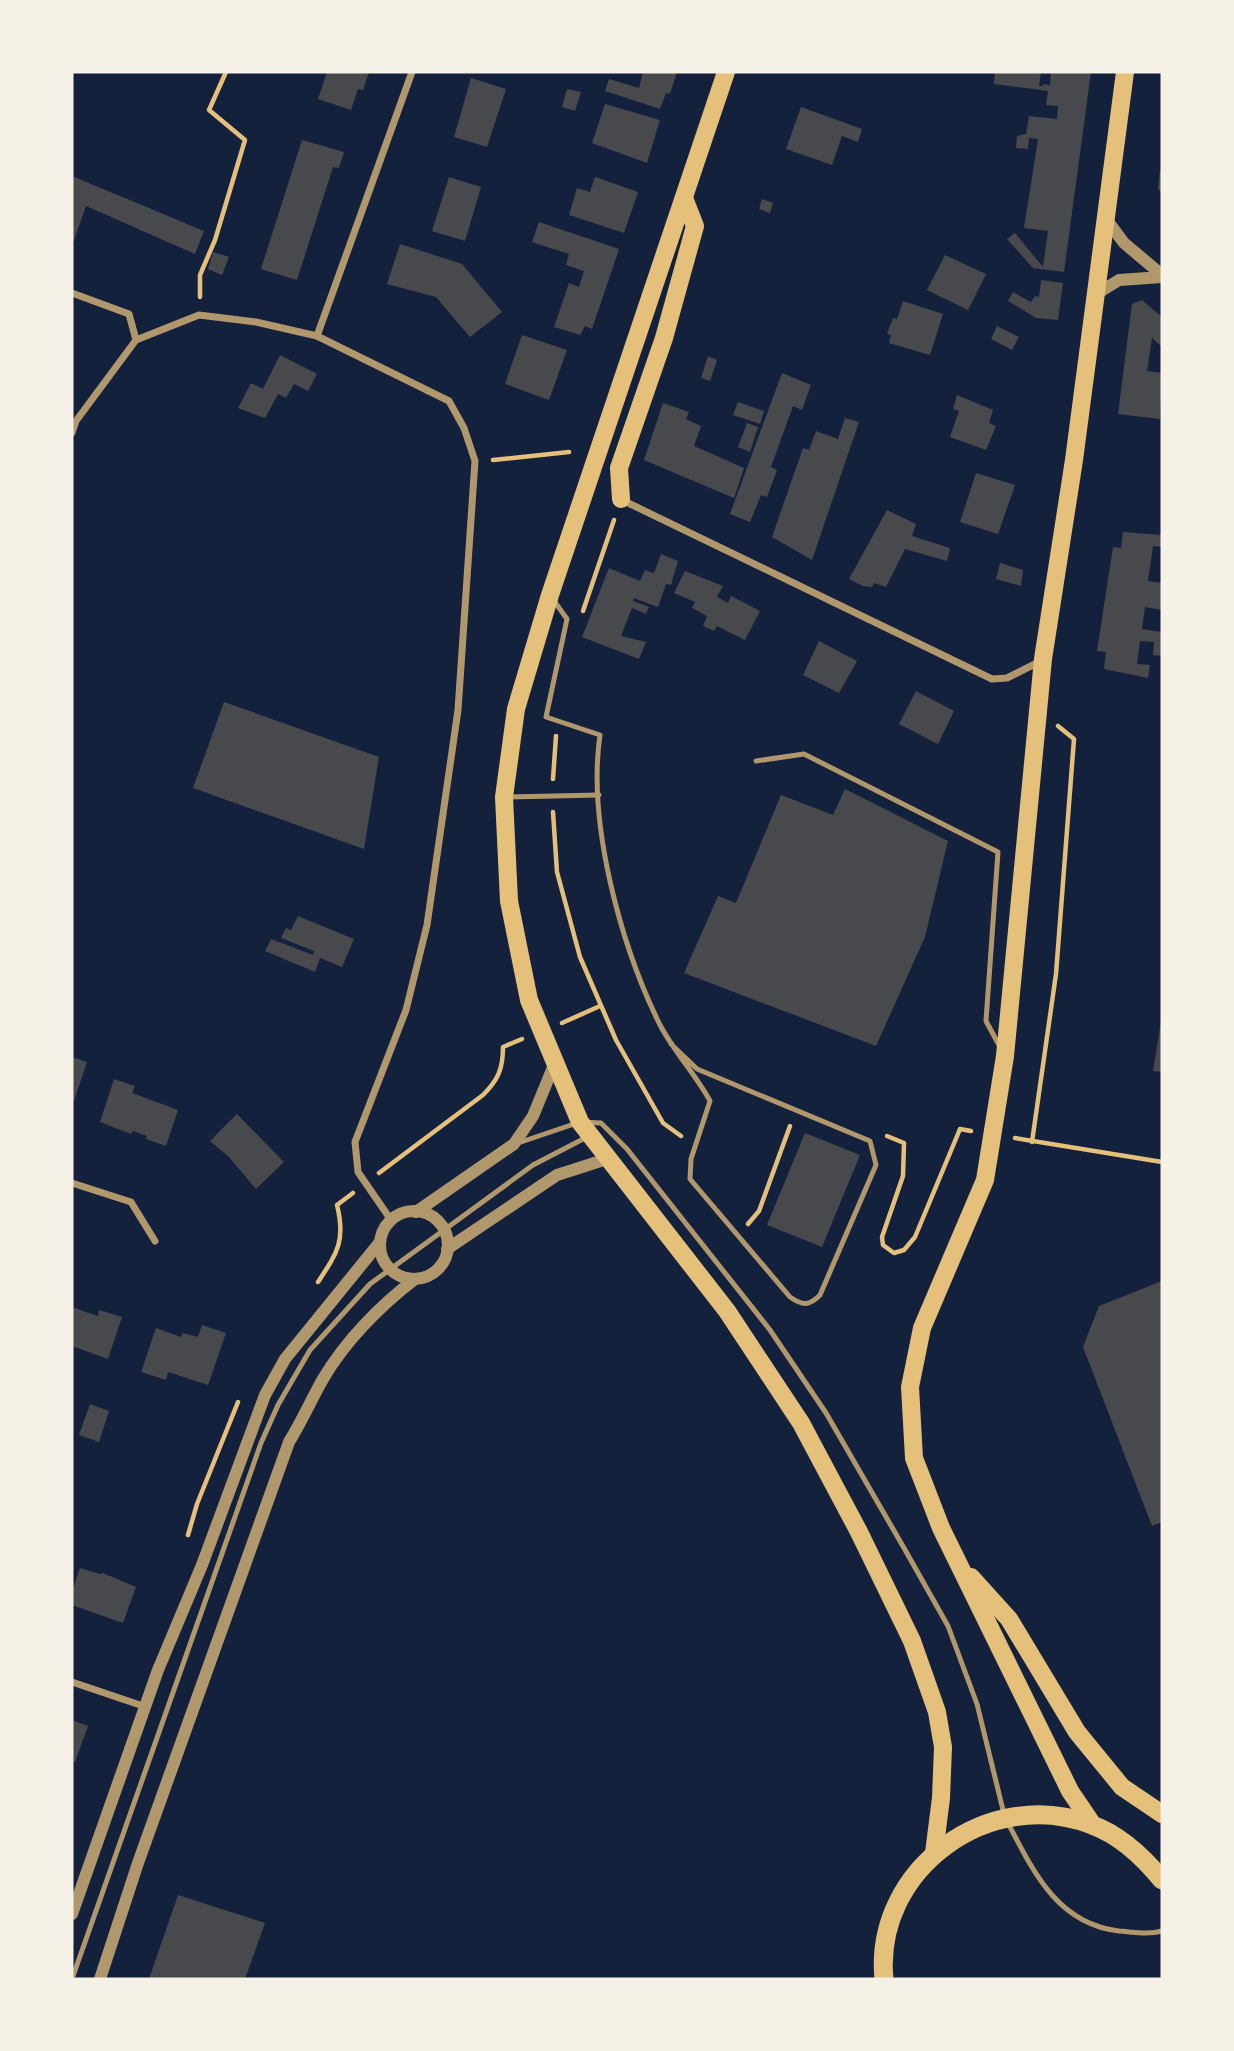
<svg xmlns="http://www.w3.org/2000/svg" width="1234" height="2051" font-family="'Open Sans',sans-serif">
	<rect width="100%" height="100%" fill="#14213d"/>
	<!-- building -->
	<g fill="#48494c">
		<polygon points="327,72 369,72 363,90 358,89 351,110 318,99"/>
		<polygon points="643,72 677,72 670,94 666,93 660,109 605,91 609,79 639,88"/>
		<polygon points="995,72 1041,72 1039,86 1043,86 1043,84 1050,85 1051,72 1091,72 1064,272 1033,268 1007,239 1015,233 1043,267 1048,231 1024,228 1038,139 1029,138 1028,149 1016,148 1017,136 1026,134 1029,116 1057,119 1058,106 1046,105 1048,91 994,84"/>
		<polygon points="471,78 506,89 487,147 454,137"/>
		<polygon points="567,89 581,92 575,111 562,107"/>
		<polygon points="605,104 660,120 647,163 592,143"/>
		<polygon points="801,107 862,129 858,142 842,136 832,165 786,149"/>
		<polygon points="302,140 344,152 339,168 333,167 297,280 261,269"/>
		<polygon points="1160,170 1162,170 1162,193 1158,189"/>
		<polygon points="72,176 204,231 195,254 86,206 72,246"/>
		<polygon points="449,177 481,187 465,241 432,231"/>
		<polygon points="595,177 638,192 624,233 569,215 577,188 590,192"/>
		<polygon points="762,199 773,203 770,213 759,209"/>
		<polygon points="539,222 619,249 592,329 585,326 580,335 554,327 569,283 579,287 584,271 566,265 569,254 532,242"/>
		<polygon points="400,244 462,264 502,312 470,337 436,297 387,284"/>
		<polygon points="213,252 229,257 222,275 208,269"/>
		<polygon points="945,255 986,274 968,310 927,290"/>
		<polygon points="1041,280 1063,283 1058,320 1036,318 1008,301 1013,292 1031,302 1035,296 1039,297"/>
		<polygon points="1142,300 1162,317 1162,347 1152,338 1147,371 1162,373 1160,419 1118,414 1132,304"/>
		<polygon points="903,301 943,314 930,355 889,343 891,335 887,334 893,318 897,319"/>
		<polygon points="997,326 1019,337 1012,350 991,339"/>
		<polygon points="522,335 567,350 549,400 505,384"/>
		<polygon points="280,355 317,374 308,391 294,384 286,398 278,394 265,418 238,408 251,383 263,389"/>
		<polygon points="708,356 717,360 710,381 701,378"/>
		<polygon points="782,373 811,385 802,410 793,406 771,467 777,470 767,497 761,495 750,522 730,514"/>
		<polygon points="957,395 993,410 989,423 996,426 986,450 950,437 959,411 953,409"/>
		<polygon points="738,402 764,411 760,424 733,415"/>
		<polygon points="663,403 689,412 686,419 701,426 694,446 744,468 734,498 644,460"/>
		<polygon points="845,418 859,422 812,560 772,537 803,448 809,450 816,431 838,439"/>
		<polygon points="747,423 758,427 750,452 738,447"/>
		<polygon points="976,473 1015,485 998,534 960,522"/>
		<polygon points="887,510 916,524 912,536 950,548 947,561 905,549 886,587 874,583 872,587 863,586 849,579"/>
		<polygon points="1123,532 1162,535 1162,547 1153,546 1148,581 1162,583 1162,610 1145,607 1142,629 1162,632 1162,656 1153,655 1154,642 1140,641 1137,664 1150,665 1148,678 1104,669 1106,652 1097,651 1113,547 1121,548"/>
		<polygon points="661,554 678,561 671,585 666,584 658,607 634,598 633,601 649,607 646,614 632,608 621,636 646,642 639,659 582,637 609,568 640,581 645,570 654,573"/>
		<polygon points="1000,563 1023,570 1021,586 996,579"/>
		<polygon points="685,571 723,586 717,597 728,603 731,596 760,611 745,640 717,626 714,631 703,626 707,616 692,608 695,602 674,593"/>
		<polygon points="819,641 857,661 839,693 803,675"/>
		<polygon points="916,691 954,711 938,744 899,724"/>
		<polygon points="224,702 379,757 364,849 193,788"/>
		<polygon points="845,789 948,841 925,937 876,1046 684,973 718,896 736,903 781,795 833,815"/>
		<polygon points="298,916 354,939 342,967 320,958 315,972 265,951 271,939 313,955 314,951 281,938 286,928 291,930"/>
		<polygon points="1161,1021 1162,1021 1162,1072 1153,1071"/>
		<polygon points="72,1057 87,1062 74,1101 72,1100"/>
		<polygon points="114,1079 135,1086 132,1093 178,1110 166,1146 146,1139 147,1136 133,1131 131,1134 100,1122"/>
		<polygon points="237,1114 284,1162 256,1189 229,1157 210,1141"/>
		<polygon points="805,1133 860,1155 822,1247 767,1225"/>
		<polygon points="1162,1281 1162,1522 1152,1526 1083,1347 1099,1306"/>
		<polygon points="72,1307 98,1316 99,1310 122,1317 108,1359 72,1346"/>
		<polygon points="202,1325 226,1333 208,1385 168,1372 166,1380 141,1372 156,1328 181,1337 183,1333 198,1337"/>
		<polygon points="90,1404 109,1411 99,1442 79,1435"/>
		<polygon points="80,1568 100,1574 103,1573 136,1587 123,1623 72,1605 72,1591"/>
		<polygon points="72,1720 88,1726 75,1762 72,1761"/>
		<polygon points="178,1895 265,1923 245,1979 149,1979"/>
	</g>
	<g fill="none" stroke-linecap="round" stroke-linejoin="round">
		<!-- path -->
		<g stroke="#e5c07b" stroke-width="4.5">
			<polyline points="200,297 200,275 215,240 245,140 209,110 226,72"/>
			<polyline points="493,460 569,452"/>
			<polyline points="583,611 614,520"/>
			<polyline points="553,779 556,736"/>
			<polyline points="553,812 557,872 580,957 616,1040 663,1123 681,1136"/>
			<polyline points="562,1023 600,1006"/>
			<polyline points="887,1136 904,1143 903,1176 882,1237 883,1245 894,1253 904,1250 915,1237 960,1129 971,1131"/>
			<polyline points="1015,1138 1162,1162"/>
			<polyline points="1032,1142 1056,974 1074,739 1058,726"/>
			<path d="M379,1173L483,1095C498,1080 503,1069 503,1047L522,1039"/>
			<polyline points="748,1224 759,1211 790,1126"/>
			<path d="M318,1282C337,1253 346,1241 337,1205L353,1193"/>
			<polyline points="188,1535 197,1504 238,1402"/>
		</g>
		<!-- service -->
		<g stroke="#b1986c" stroke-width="5">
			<path d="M552,598L567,619L546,717L600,735C587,823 621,946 660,1025C675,1053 696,1075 710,1101L691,1159L690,1179L790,1297C803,1306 809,1306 820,1295L876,1165L870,1141L697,1069L671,1044"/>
			<polyline points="756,761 804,754 998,852 986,1021 1000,1047"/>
			<polyline points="508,797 599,795"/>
			<polyline points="518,1143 580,1122 601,1123 627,1149 770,1330 826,1413 904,1548 948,1626 977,1704 1004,1814"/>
			<path d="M1008,1823C1034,1873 1058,1924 1119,1931C1134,1932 1148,1935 1162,1931"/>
			<polyline points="72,1979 261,1443 278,1405 310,1350 370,1284 533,1165 587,1137"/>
		</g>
		<!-- minor -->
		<g stroke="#b1986c" stroke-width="7">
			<polyline points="72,293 129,314 136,340 199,315 256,322 317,336 449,401 464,428 475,461 458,710 427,925 406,1010 355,1142 358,1172 391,1220"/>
			<polyline points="317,336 412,72"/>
			<polyline points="72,433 76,421 136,340"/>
			<polyline points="622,500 992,679 1007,678 1041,661"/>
			<polyline points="72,1183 131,1202 155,1241"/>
			<polyline points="72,1682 146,1707"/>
		</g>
		<!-- tertiary -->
		<g stroke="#b1986c" stroke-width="12">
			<polyline points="1104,216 1124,243 1162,275"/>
			<polyline points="1093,296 1119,280 1162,277"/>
			<circle cx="414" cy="1245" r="34"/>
			<polyline points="416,1212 514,1144 533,1116 554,1065"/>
			<polyline points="447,1249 557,1175 607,1159"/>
			<polyline points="72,1914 158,1670 202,1565 265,1395 285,1359 380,1242"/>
			<path d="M100,1979L138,1863L289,1442C302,1421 311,1400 323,1379C345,1341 381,1305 415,1279"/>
		</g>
		<!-- primary -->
		<g stroke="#e5c07b" stroke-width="18">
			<polyline points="726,72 550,595 516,709 504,797 509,901 529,1000 580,1122 727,1311 801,1423 859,1532 912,1641 937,1712 943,1747 941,1798 934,1853"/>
			<polyline points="621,499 619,468 664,338 695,226 684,198"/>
			<polyline points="971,1577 1009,1619 1077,1732 1122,1787 1162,1814"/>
			<polyline points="1093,1825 1070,1791 941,1528 914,1458 910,1387 922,1328 985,1180 1005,1056 1043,659 1074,460 1125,72"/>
		</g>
		<!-- trunk -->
		<path stroke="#e5c07b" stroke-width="19" d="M884,1979C873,1869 990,1785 1092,1825C1120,1835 1144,1858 1162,1880"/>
	</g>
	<!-- border -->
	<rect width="1234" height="2051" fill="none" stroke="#f6f1e7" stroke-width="147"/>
</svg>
